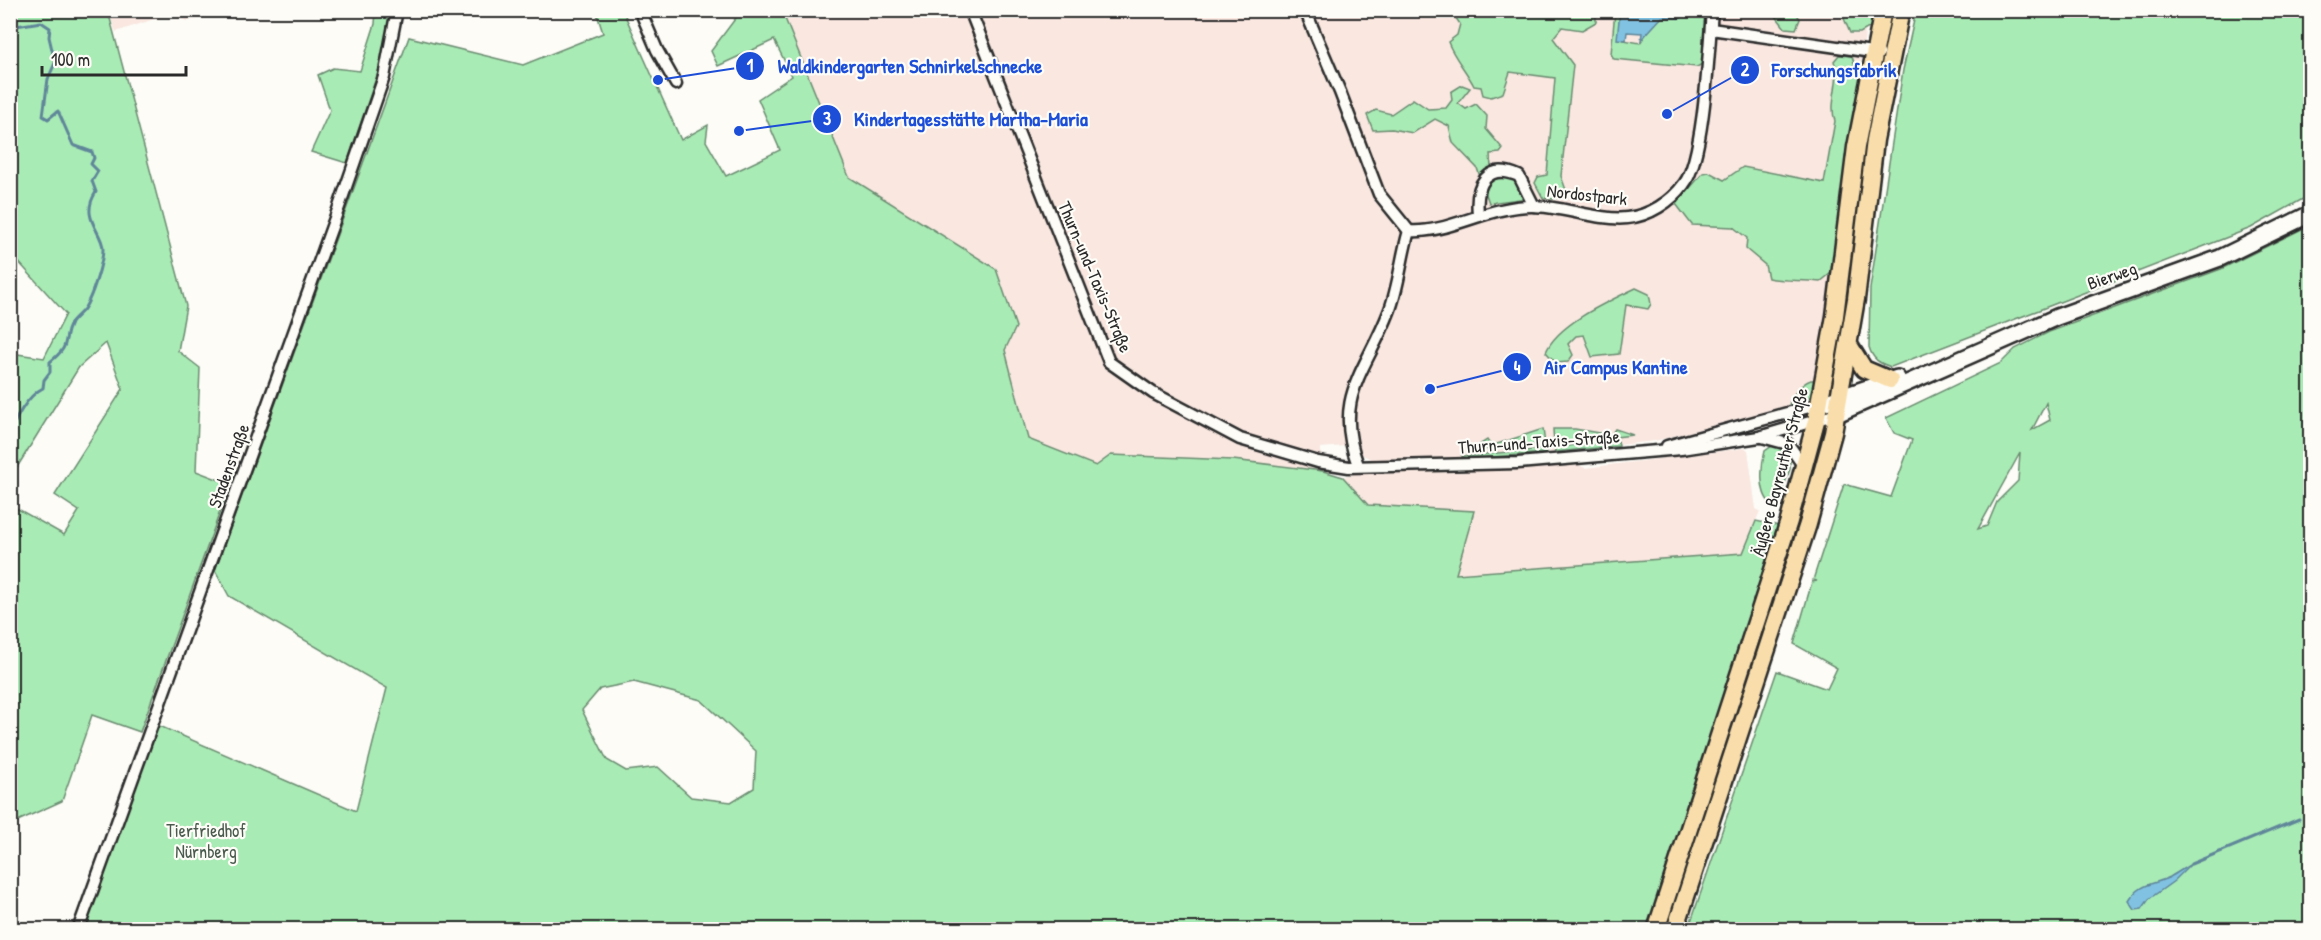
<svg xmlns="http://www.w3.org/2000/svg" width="2321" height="940" font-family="'Patrick Hand',sans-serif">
	<rect width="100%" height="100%" fill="#fdfcf7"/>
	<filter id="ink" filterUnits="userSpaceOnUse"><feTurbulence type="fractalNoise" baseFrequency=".0167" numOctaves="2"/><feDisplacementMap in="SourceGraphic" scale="12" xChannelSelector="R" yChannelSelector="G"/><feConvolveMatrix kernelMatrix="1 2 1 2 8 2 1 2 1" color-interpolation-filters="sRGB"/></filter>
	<g filter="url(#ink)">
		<!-- built -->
		<g fill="#f9e7e0">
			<polygon points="108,11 247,11 187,21 169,14 116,32"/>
			<polygon points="782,11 1868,11 1825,326 1813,390 1804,402 1655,441 1546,453 1377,462 1345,446 1320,448 1323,471 1233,460 1097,466 1061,453 1028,439 1005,350 996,269 849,177"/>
			<polygon points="1745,448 1748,450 1756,509 1760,511 1743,553 1455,574 1474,511 1368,505 1343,477 1359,472 1530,468 1577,464 1585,468"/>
		</g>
		<!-- green -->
		<g fill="#a9ebb5" stroke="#6a8b70" stroke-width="1.5" fill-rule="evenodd">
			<path d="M11,10L108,11L186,306L178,351L200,368L196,471L230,484L140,732L92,715L62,801L11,824V505L64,535L79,511L55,495L123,389L106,343L79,367L11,477ZM15,258L66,314L44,358L11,353Z"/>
			<polygon points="376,11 393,11 390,37 347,163 311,152 330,110 318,75 333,68 360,71 375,24"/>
			<path d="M596,11H623L681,140L708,125L706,141L726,176L780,150L758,99L792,76L774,40L718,66L711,51L741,11H782L849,177L996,269L1016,327L1005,350L1028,439L1096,466L1111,455L1233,460L1323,471L1343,477L1368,505L1474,511L1456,574L1743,553L1756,521L1780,526L1649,929L83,930L155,724L356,811L387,688L229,596L215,570L409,37L523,65L603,33ZM634,682L701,700L756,751L754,788L731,802L691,797L658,767L626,771L607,760L582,710L600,689Z"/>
			<path d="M1451,11H1596V22L1582,30L1562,27L1553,38L1573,65L1561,176L1566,190L1565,195L1554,199L1543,198L1535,183L1538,177L1547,175L1555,78L1510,72L1503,93L1491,97L1483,95L1481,87L1474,86C1466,70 1454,58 1448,42L1457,35L1460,24Z"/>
			<polygon points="1615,11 1620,11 1618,39 1640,43 1653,24 1662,17 1681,18 1686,12 1707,13 1702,64 1697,67 1614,59 1611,54"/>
			<polygon points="1772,11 1795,11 1800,19 1796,29 1785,28"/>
			<polygon points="1841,11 1876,11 1874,25 1860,33 1850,33"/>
			<path d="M1916,11H2310V195L2251,228L2210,244L1891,367C1879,363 1873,360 1869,347L1870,289L1903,70Z"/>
			<path d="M1839,55L1852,56L1855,67L1865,73L1851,139L1831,273L1820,282C1803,279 1786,282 1768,278L1765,265L1746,249L1747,238L1733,227L1692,225L1676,204L1703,173L1709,172L1724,180L1743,167L1824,183L1835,121C1828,101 1842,80 1834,61Z"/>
			<path d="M1462,85L1470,88L1458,103L1466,109L1476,104L1487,116L1486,129L1503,149L1500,153L1490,154L1491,167C1510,175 1519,181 1528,198L1489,203L1477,168L1453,143L1449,126L1435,119L1413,133L1392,129L1373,130L1367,115L1376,110L1391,114L1413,99L1428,109L1446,108L1452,100L1451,92Z"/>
			<path d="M2310,225V929L1688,930L1777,671L1827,689L1837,668L1794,644L1812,582L1817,581L1813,580L1844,484L1891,497L1912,440L1894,433L1886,418L2001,363L2015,349L2049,332L2221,269ZM2046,403L2050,420L2032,430ZM2020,453L2018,481L1997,502L1987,526L1978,529Z"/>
			<path d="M1636,288L1649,294L1651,304L1648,309L1626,305L1619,354L1592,357L1584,335L1576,336L1568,344L1573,355L1568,362L1556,363L1546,352C1557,324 1609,301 1636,288Z"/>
			<path d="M1811,380H1815L1810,397L1789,407C1789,397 1802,383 1811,380Z"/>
			<polygon points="1543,429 1545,444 1470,451 1487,440 1491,446"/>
			<polygon points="1553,429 1575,429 1611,435 1615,429 1633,435 1554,444"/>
			<polygon points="1618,441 1619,446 1555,452 1555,447"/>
			<path d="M1772,446L1782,448L1790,457V469L1778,502L1773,505C1758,496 1761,465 1765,451Z"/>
			<polygon points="1817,447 1819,447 1802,509 1670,929 1662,930"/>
			<polygon points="1546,449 1546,453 1465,459 1462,456"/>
		</g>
		<!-- water -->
		<g fill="#81c2e2" stroke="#5f8699" stroke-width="1.5">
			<polygon points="1620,11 1686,12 1681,18 1662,17 1641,40 1642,33 1627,32 1626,40 1617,39"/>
			<path d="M2191,864L2174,881L2149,899L2142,909L2135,910L2129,901C2140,883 2153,885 2170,877C2177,873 2184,868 2191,864Z"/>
		</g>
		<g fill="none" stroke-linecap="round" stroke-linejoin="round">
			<!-- stream -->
			<g stroke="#5f8699" stroke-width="3">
				<path d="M10,27L41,22L50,28L49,37L53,54L58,56L48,79L43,116L48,119L58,111L73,145L92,152L94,158L91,164L98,171L92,181L96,192C79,218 103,232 103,249C103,263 92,297 84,309C80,314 74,318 71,323C61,343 73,343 50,362V372L44,380L43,388C28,395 12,422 10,438"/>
				<polyline points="2191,864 2299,819"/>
			</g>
			<!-- street casing -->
			<g stroke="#2b2b2b" stroke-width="15">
				<g id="street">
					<polyline points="640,10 657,50 676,84"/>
					<polyline points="970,10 1109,362 1153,393 1240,439 1318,462 1349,467 1518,463 1681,449 1759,437 1837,414"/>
					<path d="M1305,10L1340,92L1379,194L1409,231C1448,234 1487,206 1532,206C1562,206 1600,221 1627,218C1649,216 1671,202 1684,184C1704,159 1709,47 1712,10"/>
					<polyline points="1711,29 1879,53"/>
					<path d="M1478,214C1475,184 1487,162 1519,176L1534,206"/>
					<polyline points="1762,437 1788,444 1805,468"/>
					<polyline points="1667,446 1820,404"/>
					<path d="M1358,465C1332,397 1367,370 1389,312C1399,287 1401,257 1409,231"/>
					<polyline points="78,930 339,207 384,77 397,10"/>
				</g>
			</g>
			<!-- secondary casing -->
			<g stroke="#2b2b2b" stroke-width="20">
				<g id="secondary">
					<polyline points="1820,404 1897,378"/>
					<polyline points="1837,414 2057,317 2220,258 2310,214"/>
				</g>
			</g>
			<!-- primary casing -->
			<g stroke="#2b2b2b" stroke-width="21">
				<g id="primary">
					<polyline points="1849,345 1864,369 1890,380"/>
					<polyline points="1656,930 1789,521 1816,421 1835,316 1856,147 1883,10"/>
					<polyline points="1675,930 1808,524 1833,433 1856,299 1875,140 1901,10"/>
				</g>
			</g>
			<!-- street -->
			<use href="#street" stroke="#fdfcf7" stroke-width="10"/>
			<!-- secondary -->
			<use href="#secondary" stroke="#fdfcf7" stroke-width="15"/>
			<!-- primary -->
			<use href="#primary" stroke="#f9deab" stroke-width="16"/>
		</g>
	</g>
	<g text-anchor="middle" stroke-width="4.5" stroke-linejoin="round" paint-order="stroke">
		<!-- street labels -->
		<g font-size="18" fill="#2b2b2b" stroke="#fdfcf7">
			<text transform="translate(1587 195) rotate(6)" y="6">Nordostpark</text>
			<text transform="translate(2112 276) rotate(-19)" y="6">Bierweg</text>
			<text transform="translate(1095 277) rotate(67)" y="6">Thurn-und-Taxis-Straße</text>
			<text transform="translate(1539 442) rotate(-4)" y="6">Thurn-und-Taxis-Straße</text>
			<text transform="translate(229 466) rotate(-70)" y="6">Stadenstraße</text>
			<text transform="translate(1780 472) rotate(-75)" y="6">Äußere Bayreuther Straße</text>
		</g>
		<!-- park labels -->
		<g font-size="18" fill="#4a5b4e" stroke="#fdfcf7">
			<text x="206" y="837">Tierfriedhof<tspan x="206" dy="21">Nürnberg</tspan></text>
		</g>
	</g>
	<!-- callouts -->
	<path fill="none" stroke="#1d4ed8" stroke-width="2" d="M658 80L750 66M1667 114L1745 70M739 131L827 119M1430 389L1517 367"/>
	<g fill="#1d4ed8" stroke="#fdfcf7" stroke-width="2">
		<circle cx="658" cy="80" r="6"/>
		<circle cx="1667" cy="114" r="6"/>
		<circle cx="739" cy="131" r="6"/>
		<circle cx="1430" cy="389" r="6"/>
		<circle cx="750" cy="66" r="15"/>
		<circle cx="1745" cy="70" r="15"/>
		<circle cx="827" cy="119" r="15"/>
		<circle cx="1517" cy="367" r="15"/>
	</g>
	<g font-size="18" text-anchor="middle" font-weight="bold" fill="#fff">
		<text x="750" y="72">1</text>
		<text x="1745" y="76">2</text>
		<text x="827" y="125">3</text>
		<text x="1517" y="374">4</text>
	</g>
	<g font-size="20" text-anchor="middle" font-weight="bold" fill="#1d4ed8" stroke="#fdfcf7" stroke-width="4.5" stroke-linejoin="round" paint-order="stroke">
		<text x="910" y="73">Waldkindergarten Schnirkelschnecke</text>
		<text x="1834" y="77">Forschungsfabrik</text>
		<text x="971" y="126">Kindertagesstätte Martha-Maria</text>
		<text x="1616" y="374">Air Campus Kantine</text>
	</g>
	<!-- margin -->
	<rect width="2321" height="940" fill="none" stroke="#fdfcf7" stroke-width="36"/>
	<rect x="18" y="18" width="2285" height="904" fill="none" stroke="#2b2b2b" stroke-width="2" filter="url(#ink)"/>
	<!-- scale -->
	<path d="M42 66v9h144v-9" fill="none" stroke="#2b2b2b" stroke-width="3"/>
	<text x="51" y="66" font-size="18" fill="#2b2b2b" stroke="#fdfcf7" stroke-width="4.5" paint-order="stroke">100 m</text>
</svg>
